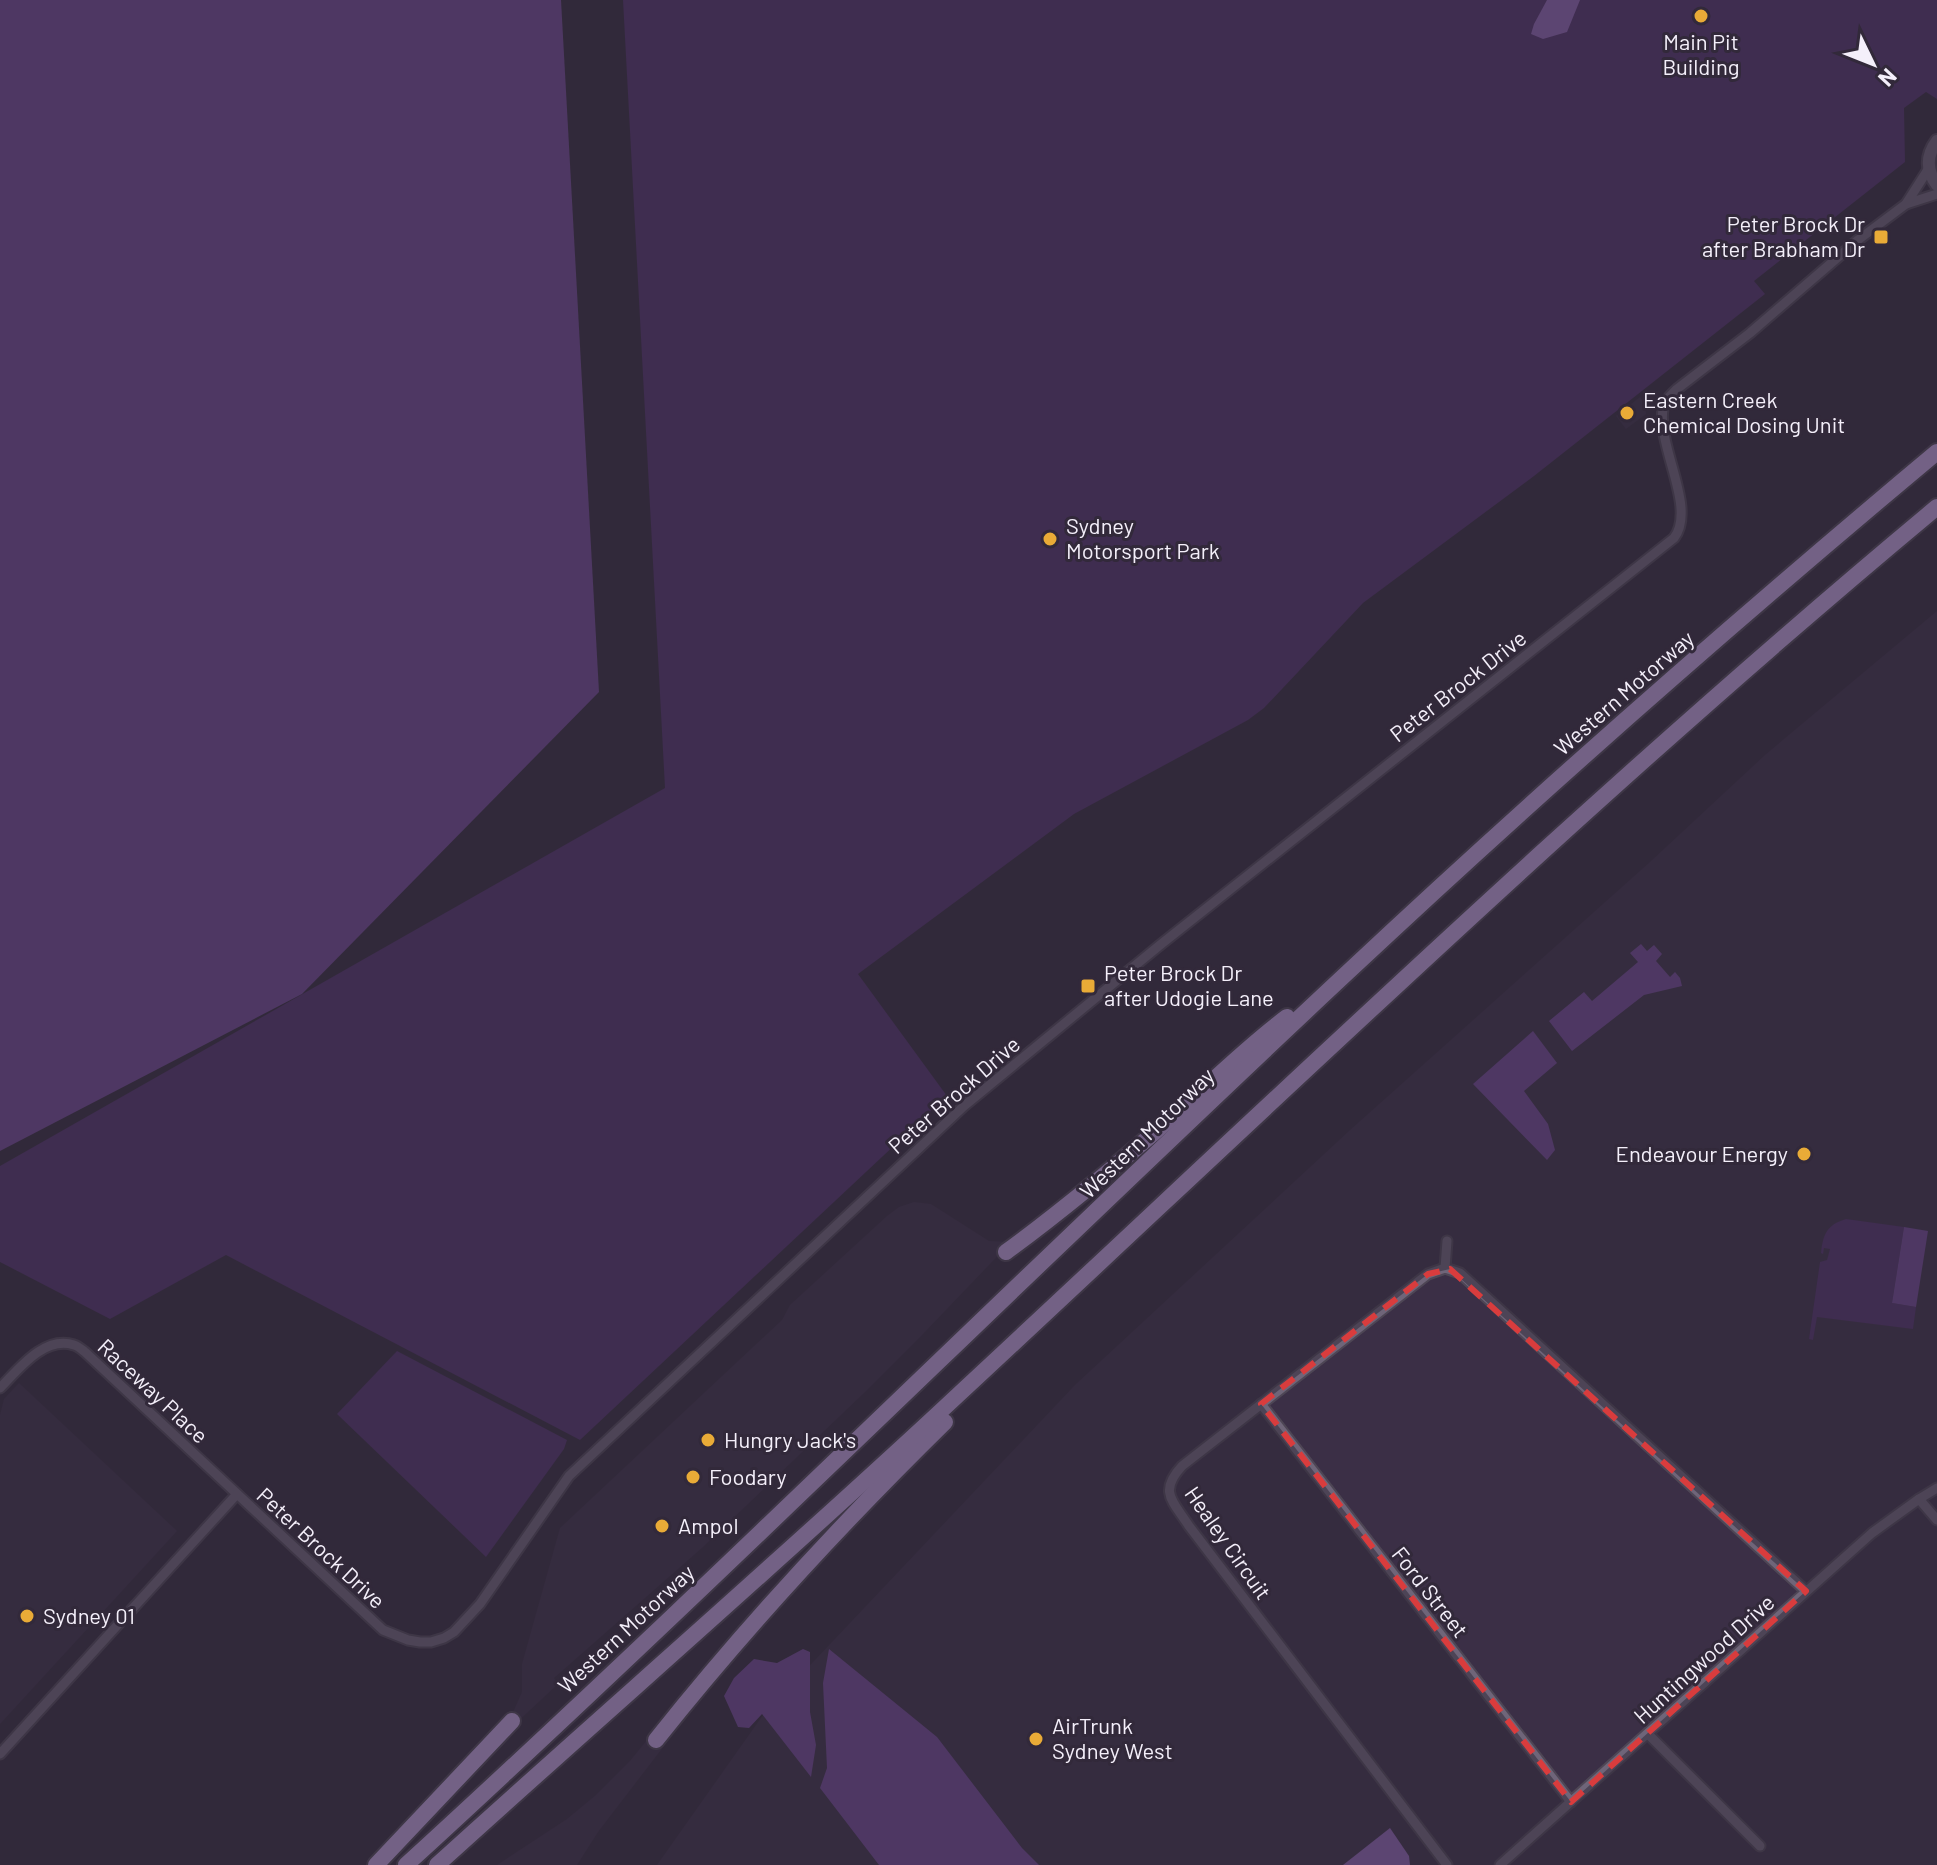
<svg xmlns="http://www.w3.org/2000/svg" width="1937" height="1865" font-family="Barlow,sans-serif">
	<rect width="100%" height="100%" fill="#32293a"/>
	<!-- built -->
	<g fill="#3b2f46">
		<polygon points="1640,397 1645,404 1646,414 1626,429 1616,416"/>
		<polygon points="1937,611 1937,1865 657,1865 763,1715 1075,1385 1349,1131 1650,862 1765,755"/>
		<polygon points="914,1202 931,1204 989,1241 1011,1242 922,1335 865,1392 703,1547 554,1678 558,1684 514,1725 510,1719 522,1692 522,1664 560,1528 782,1320 790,1305 887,1216 899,1207"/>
		<polygon points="19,1383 177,1531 0,1724 0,1415 4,1399"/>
		<polygon points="651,1735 664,1746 598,1832 577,1865 497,1865 567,1819 596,1795 630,1761"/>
	</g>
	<!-- green -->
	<g fill="#50316a">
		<polygon points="623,0 1937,0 1937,99 1926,92 1904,108 1905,162 1754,281 1765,294 1534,476 1363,603 1264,708 1248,720 1074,814 858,974 947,1096 580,1440 226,1255 110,1319 0,1262 0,1166 665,788"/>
		<path d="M1846,1219L1904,1227L1892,1303L1916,1307L1913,1329L1817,1317L1813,1340L1809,1339L1820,1262L1827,1260L1830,1249L1824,1248L1823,1254L1821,1253C1823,1235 1826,1225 1846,1219Z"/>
		<polygon points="397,1351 567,1440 564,1449 486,1557 337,1414"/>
	</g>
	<!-- forest -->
	<g fill="#714894">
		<polygon points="0,0 561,0 599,692 302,994 0,1151"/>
		<polygon points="1641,944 1647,951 1654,945 1662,954 1656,961 1670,977 1675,972 1680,978 1682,986 1644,995 1572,1051 1549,1021 1584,992 1592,1001 1638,962 1630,953"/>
		<polygon points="1533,1031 1557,1063 1524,1091 1548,1124 1555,1150 1547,1160 1473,1084"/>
		<polygon points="1904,1227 1928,1231 1916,1307 1892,1303"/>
		<polygon points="803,1649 810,1652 810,1712 816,1745 811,1777 762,1714 749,1728 738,1727 724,1696 734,1678 754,1659 777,1663"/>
		<polygon points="829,1649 937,1737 1022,1848 1039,1865 879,1865 820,1788 827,1768 823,1683"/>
	</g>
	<!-- water -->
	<g fill="#9066b5">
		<polygon points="1547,0 1580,0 1567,32 1543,39 1531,34 1534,24"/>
		<polygon points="1390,1828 1409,1856 1410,1865 1343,1865"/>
	</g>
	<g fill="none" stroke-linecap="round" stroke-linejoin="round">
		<!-- street casing -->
		<g stroke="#4e4655" stroke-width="13">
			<g id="street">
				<polyline points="1906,204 1937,194"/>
				<polyline points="1445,1268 1447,1241"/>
				<path d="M0,1388C18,1370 44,1335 74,1345C78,1346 81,1349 85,1352L383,1630L408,1640L420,1642H431L444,1638L454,1632L480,1604L569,1476L964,1106L1160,945L1674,538C1697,508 1657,447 1663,409C1665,400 1671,395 1677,389L1750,333L1858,240L1906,204L1929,168"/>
				<polyline points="1261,1404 1571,1802"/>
				<polyline points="1919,1499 1937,1520"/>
				<polyline points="1648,1734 1760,1846"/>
				<polyline points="0,1754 237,1494"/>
				<path d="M1447,1865L1189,1526C1173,1501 1158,1492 1182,1466L1428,1274L1445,1268L1460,1273L1806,1591"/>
				<polyline points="1500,1865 1872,1533 1919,1499 1937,1488"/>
			</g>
		</g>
		<!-- secondary casing -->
		<g stroke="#4e4655" stroke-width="16">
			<path id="secondary" d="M1937,141C1926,156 1926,170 1937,185"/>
		</g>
		<!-- highway casing -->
		<g stroke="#4e4655" stroke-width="20">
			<g id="highway">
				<path d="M1006,1252C1065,1209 1122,1161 1177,1113C1213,1081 1248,1046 1287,1017"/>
				<path d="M656,1740C745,1628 843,1522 945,1422"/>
				<polyline points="376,1865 512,1721"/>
				<path d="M406,1865C725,1573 1032,1267 1348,972C1539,793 1736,620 1937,452"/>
				<path d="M437,1865C610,1708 787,1555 958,1395C1281,1095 1598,789 1937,507"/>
			</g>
		</g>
		<!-- street -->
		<use href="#street" stroke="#6f6579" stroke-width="9"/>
		<!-- secondary -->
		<use href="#secondary" stroke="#6f6579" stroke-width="12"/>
		<!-- highway -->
		<use href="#highway" stroke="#c3a5e1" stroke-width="16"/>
	</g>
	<!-- marked area -->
	<path d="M0 0H1937V1865H0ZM1450,1269L1806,1591L1571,1802L1261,1404L1428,1274Z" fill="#32293a" fill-opacity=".55" fill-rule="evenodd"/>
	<path fill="none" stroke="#d93c3d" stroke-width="6" stroke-dasharray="16 10" stroke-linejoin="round" d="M1450,1269L1806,1591L1571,1802L1261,1404L1428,1274Z"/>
	<!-- markers -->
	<g fill="#e9ab37" stroke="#32293a" stroke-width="3">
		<circle cx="1701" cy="16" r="8"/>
		<rect x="1873" y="229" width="16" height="16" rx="4"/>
		<circle cx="1627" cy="413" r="8"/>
		<circle cx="1050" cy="539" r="8"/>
		<rect x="1080" y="978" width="16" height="16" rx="4"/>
		<circle cx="1804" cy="1154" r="8"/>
		<circle cx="708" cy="1440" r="8"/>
		<circle cx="693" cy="1477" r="8"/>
		<circle cx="662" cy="1526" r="8"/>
		<circle cx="27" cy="1616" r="8"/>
		<circle cx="1036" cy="1739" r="8"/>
	</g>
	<g text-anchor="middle" stroke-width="6" stroke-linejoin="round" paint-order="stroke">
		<!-- poi labels -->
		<g font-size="22" fill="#f4effa" stroke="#32293a" text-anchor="start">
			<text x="1701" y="50" text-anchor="middle">Main Pit<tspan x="1701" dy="25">Building</tspan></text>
			<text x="1865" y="232" text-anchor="end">Peter Brock Dr<tspan x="1865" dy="25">after Brabham Dr</tspan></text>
			<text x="1643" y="408">Eastern Creek<tspan x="1643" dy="25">Chemical Dosing Unit</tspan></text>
			<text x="1066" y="534">Sydney<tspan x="1066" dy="25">Motorsport Park</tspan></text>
			<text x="1104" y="981">Peter Brock Dr<tspan x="1104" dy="25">after Udogie Lane</tspan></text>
			<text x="1788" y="1162" text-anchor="end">Endeavour Energy</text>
			<text x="724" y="1448">Hungry Jack's</text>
			<text x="709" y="1485">Foodary</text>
			<text x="678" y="1534">Ampol</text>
			<text x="43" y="1624">Sydney 01</text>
			<text x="1052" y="1734">AirTrunk<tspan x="1052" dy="25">Sydney West</tspan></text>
		</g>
		<!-- street labels -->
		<g font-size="22" fill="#f4effa" stroke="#32293a">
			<text transform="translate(1458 686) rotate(-38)" y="8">Peter Brock Drive</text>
			<text transform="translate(1624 693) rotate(-41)" y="8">Western Motorway</text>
			<text transform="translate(954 1095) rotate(-41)" y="8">Peter Brock Drive</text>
			<text transform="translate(1147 1133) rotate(-44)" y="8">Western Motorway</text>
			<text transform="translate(153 1391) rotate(43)" y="8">Raceway Place</text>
			<text transform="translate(1228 1543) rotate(55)" y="8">Healey Circuit</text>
			<text transform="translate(321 1548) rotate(43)" y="8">Peter Brock Drive</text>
			<text transform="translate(1430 1592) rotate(52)" y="8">Ford Street</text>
			<text transform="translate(626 1629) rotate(-43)" y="8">Western Motorway</text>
			<text transform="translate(1704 1659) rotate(-42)" y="8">Huntingwood Drive</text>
		</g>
	</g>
	<!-- north arrow -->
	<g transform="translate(1873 64) rotate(133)" stroke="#32293a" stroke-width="6" paint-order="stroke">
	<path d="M0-6L14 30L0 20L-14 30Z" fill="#f4effa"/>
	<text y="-12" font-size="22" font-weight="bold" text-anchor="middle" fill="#f4effa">N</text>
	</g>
</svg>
